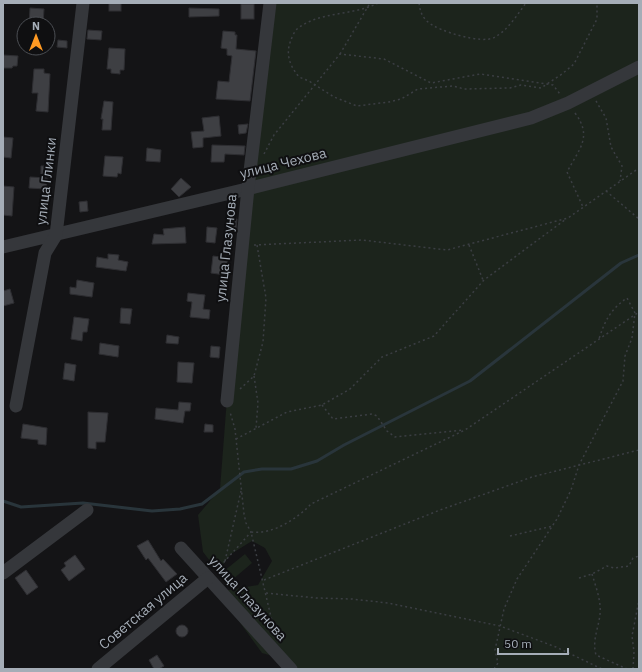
<svg xmlns="http://www.w3.org/2000/svg" width="642" height="672" font-family="'IBM Plex Sans',sans-serif">
	<rect width="100%" height="100%" fill="#141416"/>
	<!-- green -->
	<g fill="#1c241c">
		<polygon points="270,3 639,3 639,669 293,669 283,659 262,653 218,592 258,585 272,561 265,548 252,541 231,554 218,571 203,552 198,515 220,489 226,411"/>
		<polygon points="245,554 252,563 232,580 224,571"/>
	</g>
	<g fill="none" stroke-linecap="round" stroke-linejoin="round">
		<!-- stream -->
		<polyline stroke="#29353b" stroke-width="3" points="3,501 21,507 83,503 152,511 180,509 202,504 244,472 262,469 291,469 317,461 344,445 470,381 621,263 639,255"/>
	</g>
	<!-- building -->
	<g fill="#3e3f43" stroke="#2e2e32">
		<rect x="109" y="3" width="12" height="8"/>
		<rect x="241" y="4" width="13" height="15"/>
		<polygon points="30,8 44,9 43,24 29,24"/>
		<polygon points="189,8 219,9 219,16 189,17"/>
		<polygon points="88,30 102,31 101,40 87,39"/>
		<polygon points="223,31 235,32 235,35 237,35 236,49 256,51 250,101 216,99 218,81 229,82 232,56 227,55 227,49 221,48"/>
		<polygon points="58,40 67,41 67,48 57,47"/>
		<polygon points="109,48 125,49 124,70 120,70 120,74 111,73 111,69 107,69"/>
		<polygon points="3,55 18,56 17,66 13,66 12,68 3,68"/>
		<polygon points="34,69 44,69 44,73 50,74 48,112 36,111 38,93 32,93"/>
		<polygon points="104,101 113,102 111,130 102,130 103,119 101,119"/>
		<polygon points="219,116 221,136 203,138 203,147 193,148 191,132 204,131 202,118"/>
		<polygon points="248,124 246,133 239,134 238,125"/>
		<polygon points="3,137 13,138 11,158 3,157"/>
		<polygon points="212,145 245,146 244,155 225,154 224,162 211,162"/>
		<polygon points="147,148 161,150 160,162 146,161"/>
		<polygon points="105,156 123,157 121,174 118,173 117,177 103,176"/>
		<polygon points="41,166 53,166 52,175 41,174"/>
		<polygon points="30,177 47,178 46,189 29,188"/>
		<polygon points="181,178 191,187 179,197 171,189"/>
		<polygon points="3,186 14,187 12,216 3,215"/>
		<polygon points="87,201 88,211 80,212 79,202"/>
		<polygon points="231,219 237,219 236,229 230,228"/>
		<polygon points="185,227 186,243 152,244 154,234 164,235 163,229"/>
		<polygon points="207,227 217,228 215,243 206,242"/>
		<polygon points="108,254 119,255 118,260 128,262 126,271 96,267 97,257 108,259"/>
		<polygon points="213,256 228,258 225,275 211,273"/>
		<polygon points="77,280 94,283 92,297 70,294 70,287 76,288"/>
		<polygon points="10,289 14,303 3,306 3,291"/>
		<polygon points="188,293 205,295 203,309 210,310 209,319 190,317 192,302 187,301"/>
		<polygon points="121,308 132,309 130,324 120,323"/>
		<polygon points="74,317 89,319 87,332 83,332 82,341 71,339"/>
		<polygon points="167,335 179,337 178,344 166,343"/>
		<polygon points="100,343 119,346 118,357 99,354"/>
		<polygon points="211,346 220,347 219,358 210,357"/>
		<polygon points="178,362 194,363 192,383 177,382"/>
		<polygon points="65,363 76,365 74,381 63,379"/>
		<polygon points="179,402 191,403 190,411 185,411 183,423 155,419 156,408 178,410"/>
		<polygon points="88,412 108,413 105,442 96,442 96,449 88,448"/>
		<polygon points="23,424 47,428 46,445 38,444 38,440 21,438"/>
		<polygon points="205,424 213,425 213,432 204,432"/>
		<polygon points="148,540 161,561 163,559 177,574 166,582 148,558 146,560 137,546"/>
		<polygon points="75,555 85,569 69,581 61,570 66,566 64,563"/>
		<polygon points="26,570 38,587 27,595 15,578"/>
		<circle cx="182" cy="631" r="6"/>
		<polygon points="157,655 164,666 159,669 154,669 149,660"/>
	</g>
	<g fill="none" stroke-linecap="round" stroke-linejoin="round">
		<!-- path -->
		<g stroke="#3b3e43" stroke-width="1.5" stroke-dasharray="2 3" stroke-linecap="butt">
			<path d="M378,3C353,16 319,11 297,29C294,32 292,37 291,40C285,54 290,66 299,77L309,81L334,97L357,106L389,102L401,99L418,89L453,86L464,89L510,88L521,85L541,88L562,74L574,64L597,19V3"/>
			<path d="M419,3C420,11 422,17 428,22C438,31 483,45 495,37C508,30 517,15 526,3"/>
			<polyline points="340,54 370,3"/>
			<polyline points="596,101 606,118 611,147 622,166 620,181"/>
			<path d="M575,113C593,137 579,149 567,172L583,207"/>
			<polyline points="264,154 274,135 340,54 384,59 431,83 480,74 553,85 560,94"/>
			<polyline points="606,191 639,219"/>
			<polyline points="254,245 362,240 447,250 568,218 639,168"/>
			<polyline points="469,245 483,280"/>
			<polyline points="254,376 258,403 256,428"/>
			<polyline points="240,389 254,376 263,342 266,298 257,245"/>
			<polyline points="322,405 333,419 372,414 377,416 387,431 395,437 464,430"/>
			<polyline points="236,439 287,412 322,405 350,389 382,357 434,336 484,280 566,219"/>
			<polyline points="510,536 553,526"/>
			<polyline points="225,561 241,491"/>
			<polyline points="217,570 251,532 246,523 244,514 235,429 230,412"/>
			<path d="M592,574C595,584 599,595 600,605C602,623 591,637 596,655L627,669"/>
			<polyline points="579,578 592,574 607,566 614,568 629,566 633,558 639,556"/>
			<polyline points="264,580 440,510 532,477 639,450"/>
			<polyline points="266,593 317,598 352,599 388,603 500,626 556,647 602,669"/>
			<path d="M275,634L251,532C272,535 297,519 311,504L465,430L639,312"/>
			<path d="M494,669L498,663L495,650L504,609L517,579L557,519L571,490L579,465L623,381L625,356L632,338L635,313L627,298C611,309 605,320 599,339"/>
			<polyline points="633,669 634,652 632,636 639,600"/>
		</g>
		<!-- minor -->
		<g stroke="#35373b" stroke-width="13">
			<polyline points="3,247 255,187 531,118 568,103 639,67"/>
			<polyline points="227,401 248,188 270,3"/>
			<polyline points="16,406 45,253 56,235 83,3"/>
			<polyline points="181,548 291,669"/>
			<polyline points="3,573 87,510"/>
			<polyline points="98,669 208,578"/>
		</g>
	</g>
	<g text-anchor="middle" stroke-width="4" stroke-linejoin="round" paint-order="stroke">
		<!-- street labels -->
		<g font-size="14" fill="#a5adb7" stroke="#0f0f11">
			<text transform="translate(283 163) rotate(-14)" y="5">улица Чехова</text>
			<text transform="translate(46 181) rotate(-83)" y="5">улица Глинки</text>
			<text transform="translate(226 248) rotate(-84)" y="5">улица Глазунова</text>
			<text transform="translate(248 598) rotate(48)" y="5">улица Глазунова</text>
			<text transform="translate(143 611) rotate(-40)" y="5">Советская улица</text>
		</g>
	</g>
	<!-- border -->
	<rect width="642" height="672" fill="none" stroke="#a5adb7" stroke-width="8"/>
	<!-- north arrow -->
	<g transform="translate(36 36)"><circle r="19" fill="#0f0f11" stroke="#4b4e53"/>
	<path d="M0-3L7 15L0 10L-7 15Z" fill="#ff9a23"/>
	<text y="-6" font-size="11" font-weight="bold" text-anchor="middle" fill="#a5adb7">N</text>
	</g>
	<!-- scale -->
	<path d="M498 648v6h70v-6" fill="none" stroke="#a5adb7" stroke-width="2"/>
	<text x="504" y="648" font-size="12" fill="#a5adb7" stroke="#0f0f11" stroke-width="3" paint-order="stroke">50 m</text>
</svg>
